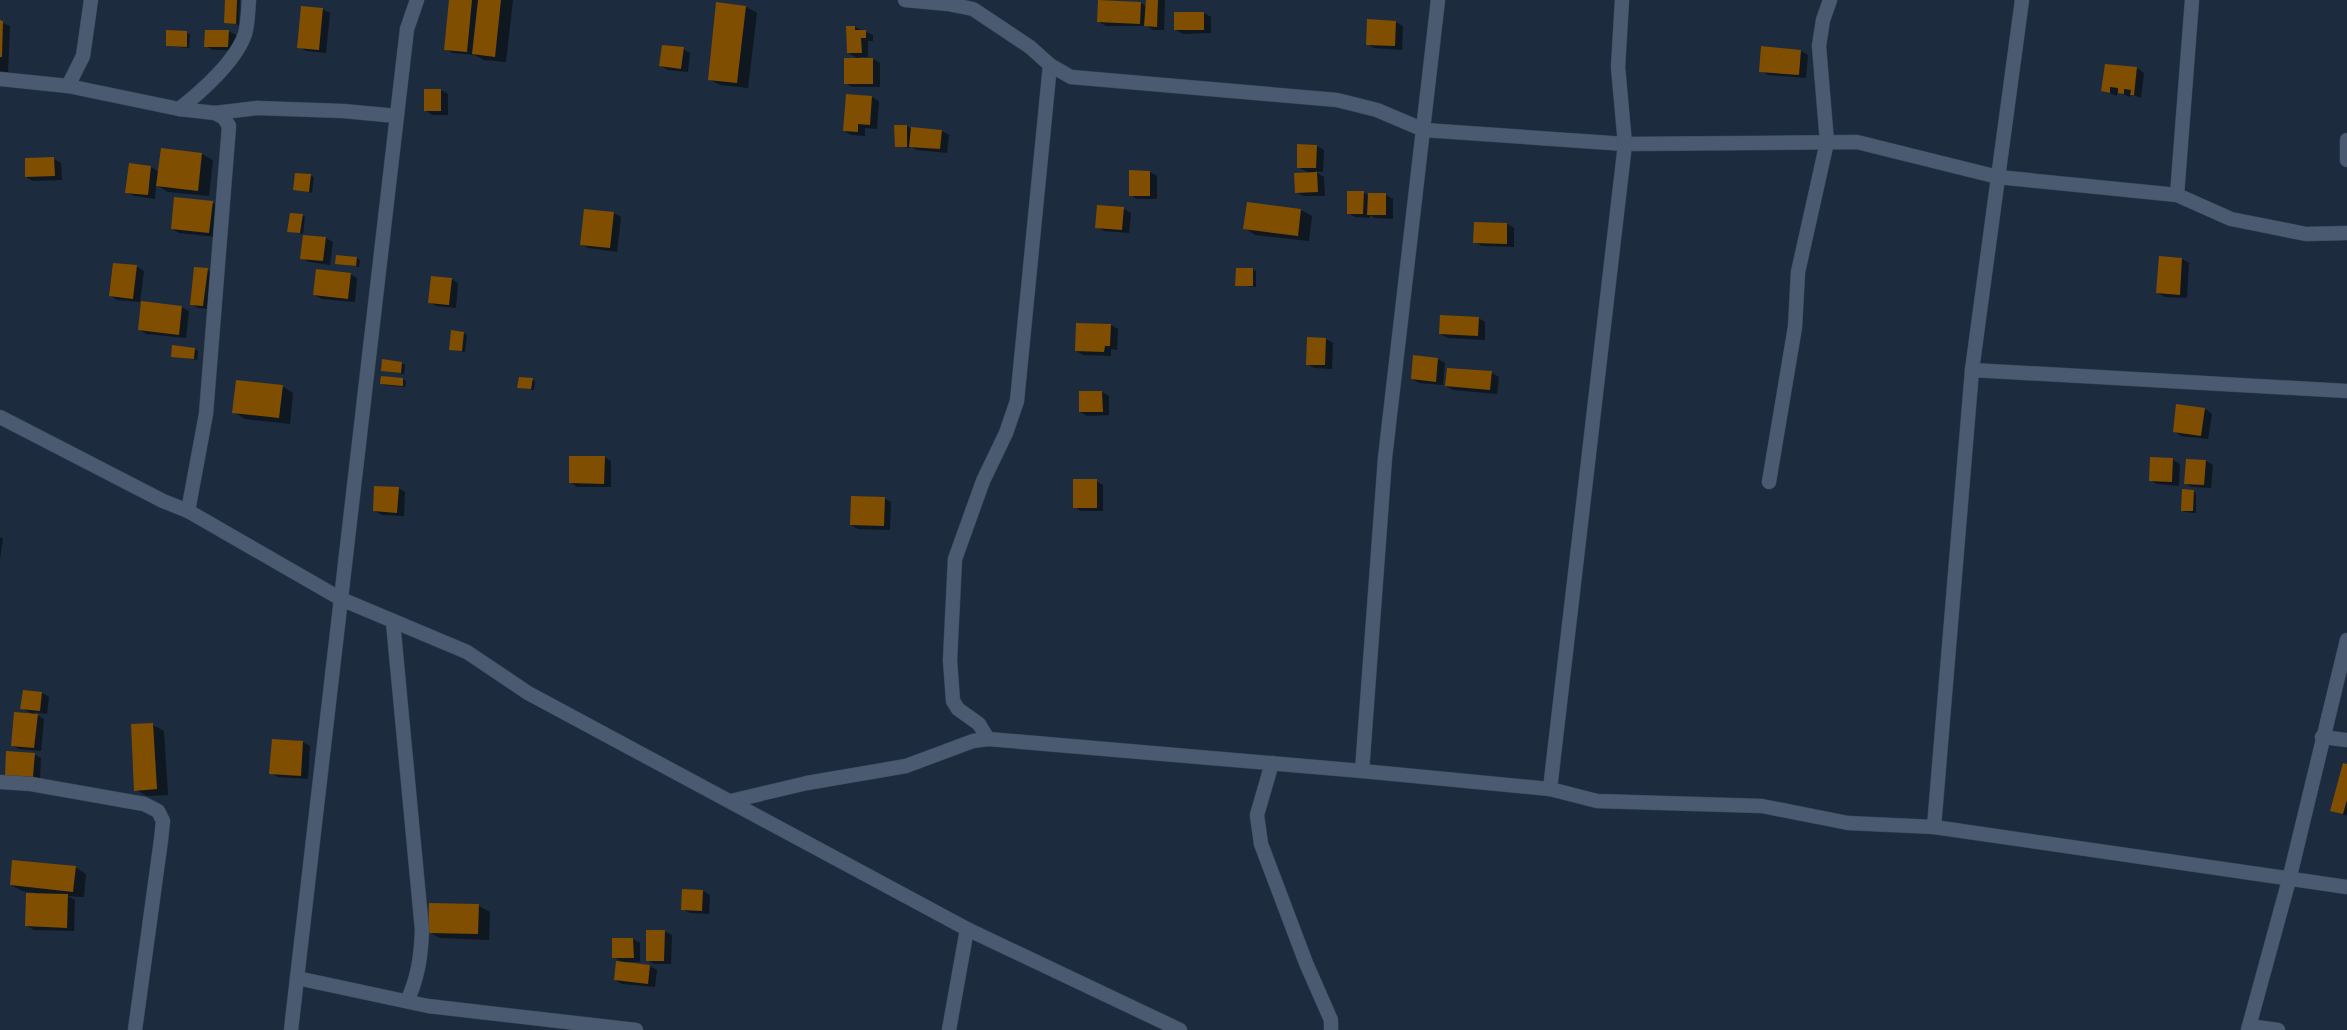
<svg xmlns="http://www.w3.org/2000/svg" width="2347" height="1030" font-family="'PT Sans Narrow',sans-serif">
	<rect width="100%" height="100%" fill="#1d2b3e"/>
	<!-- shadow -->
	<g fill="#0007">
		<polygon points="226,0 240,0 239,25 225,22"/>
		<polygon points="450,0 513,0 506,62 484,60 475,55 453,53 445,49"/>
		<polygon points="1147,0 1165,0 1164,30 1153,30 1147,26 1106,26 1099,22 1141,3 1147,7"/>
		<polygon points="746,7 757,13 748,88 720,85 709,79"/>
		<polygon points="322,9 330,13 326,53 306,51 299,47"/>
		<polygon points="1204,13 1211,17 1211,33 1183,34 1176,30"/>
		<polygon points="1369,21 1396,22 1403,26 1402,50 1374,48 1367,44"/>
		<polygon points="0,22 10,26 8,73 0,73"/>
		<polygon points="855,27 873,35 873,41 868,41 868,57 859,57 859,59 848,53"/>
		<polygon points="228,31 236,35 235,50 213,50 206,46"/>
		<polygon points="167,32 190,34 189,48 167,46"/>
		<polygon points="1763,48 1801,51 1808,55 1806,78 1768,75 1761,71"/>
		<polygon points="683,49 690,53 688,72 668,70 661,66"/>
		<polygon points="846,59 873,59 880,63 880,87 852,87 845,83"/>
		<polygon points="2106,65 2137,68 2144,73 2141,98 2131,94 2130,97 2117,92 2117,96 2103,91"/>
		<polygon points="441,90 448,94 448,115 432,115 425,110"/>
		<polygon points="872,97 879,101 877,129 865,128 865,136 851,135 844,131"/>
		<polygon points="907,126 910,128 942,131 949,135 947,153 917,150 910,146 910,148 896,146"/>
		<polygon points="1317,146 1324,150 1323,172 1314,171 1324,177 1325,196 1303,196 1296,192 1309,173 1298,167"/>
		<polygon points="202,154 213,160 209,196 168,192 156,185 155,199 134,196 126,192 151,167 159,172"/>
		<polygon points="26,159 54,159 61,163 62,180 33,181 26,177"/>
		<polygon points="1150,172 1157,176 1157,199 1137,199 1130,195"/>
		<polygon points="310,176 314,177 312,193 294,189"/>
		<polygon points="1363,192 1369,196 1386,195 1393,199 1393,219 1375,218 1370,215 1370,218 1355,217 1348,213"/>
		<polygon points="213,203 220,207 216,237 179,233 172,229"/>
		<polygon points="1248,203 1301,210 1312,216 1309,241 1255,235 1245,228"/>
		<polygon points="1124,209 1131,213 1129,233 1104,231 1097,227"/>
		<polygon points="585,210 614,213 621,217 617,252 588,248 581,244"/>
		<polygon points="302,215 305,217 303,234 289,231"/>
		<polygon points="1475,223 1507,224 1514,228 1514,247 1482,246 1474,242"/>
		<polygon points="326,238 333,242 330,265 309,262 302,258"/>
		<polygon points="357,258 360,260 359,267 336,263"/>
		<polygon points="2182,259 2189,263 2187,298 2165,297 2158,293"/>
		<polygon points="137,267 144,271 140,302 117,300 110,295"/>
		<polygon points="1252,269 1256,271 1256,287 1237,285"/>
		<polygon points="207,270 214,274 210,309 198,308 191,304"/>
		<polygon points="350,274 357,278 355,302 322,299 315,295"/>
		<polygon points="451,279 458,283 456,308 436,306 429,302"/>
		<polygon points="182,307 189,311 186,338 146,334 139,329"/>
		<polygon points="1478,318 1485,322 1485,340 1448,338 1440,334"/>
		<polygon points="1111,325 1118,329 1117,350 1111,349 1111,356 1083,355 1076,351"/>
		<polygon points="464,333 467,335 465,352 450,349"/>
		<polygon points="1308,338 1326,339 1333,343 1332,369 1314,368 1307,364"/>
		<polygon points="194,349 198,351 197,360 172,356"/>
		<polygon points="1438,359 1445,363 1443,385 1419,383 1412,379"/>
		<polygon points="402,363 405,365 404,374 382,370"/>
		<polygon points="1492,373 1499,377 1497,394 1453,390 1446,386"/>
		<polygon points="382,377 403,379 406,381 405,387 384,385 381,383"/>
		<polygon points="532,380 535,381 534,390 519,387"/>
		<polygon points="282,386 293,393 290,424 245,419 234,412"/>
		<polygon points="1102,392 1109,396 1109,415 1087,416 1080,412"/>
		<polygon points="2205,409 2212,414 2208,439 2181,436 2174,431"/>
		<polygon points="604,457 611,461 611,487 577,487 570,482"/>
		<polygon points="2173,460 2180,464 2179,486 2157,484 2150,480"/>
		<polygon points="2206,461 2213,465 2211,488 2192,487 2185,483"/>
		<polygon points="1096,481 1103,485 1103,511 1081,511 1074,507"/>
		<polygon points="398,488 405,492 404,516 382,515 375,511"/>
		<polygon points="2193,491 2196,493 2196,513 2185,512 2182,510"/>
		<polygon points="884,498 891,502 890,530 858,529 851,525"/>
		<polygon points="0,537 3,539 0,559"/>
		<polygon points="42,693 49,697 47,714 33,712 44,719 41,751 19,749 12,745 34,715 22,708"/>
		<polygon points="153,725 164,731 168,795 147,796 136,790 132,726"/>
		<polygon points="303,742 310,746 308,779 278,777 271,773"/>
		<polygon points="34,754 41,758 40,780 7,775"/>
		<polygon points="2347,766 2347,816 2332,810"/>
		<polygon points="75,867 86,874 84,897 67,896 75,900 74,931 34,930 27,926 37,893 22,891 11,885"/>
		<polygon points="703,891 710,895 709,914 690,913 682,909"/>
		<polygon points="479,906 490,912 489,940 440,938 429,932"/>
		<polygon points="664,931 672,935 671,964 654,964 647,960"/>
		<polygon points="614,939 633,939 640,943 640,962 627,962 627,963 650,966 657,970 655,987 622,984 615,980 623,963 614,957"/>
	</g>
	<!-- building -->
	<g fill="#804e01">
		<polygon points="225,0 237,0 236,24 224,23"/>
		<polygon points="449,0 472,0 467,52 444,50"/>
		<polygon points="478,0 501,0 495,57 472,54"/>
		<polygon points="1098,0 1141,2 1140,24 1097,22"/>
		<polygon points="1146,0 1158,0 1157,27 1144,26"/>
		<polygon points="716,2 746,6 737,83 708,80"/>
		<polygon points="301,6 323,8 319,50 297,48"/>
		<rect x="1174" y="12" width="30" height="18"/>
		<polygon points="1367,19 1396,21 1395,46 1366,45"/>
		<polygon points="0,20 3,21 2,57 0,57"/>
		<polygon points="846,26 855,26 855,30 866,30 866,38 861,38 862,53 847,53"/>
		<polygon points="166,30 187,31 187,47 166,46"/>
		<polygon points="205,30 229,30 228,47 204,47"/>
		<polygon points="662,45 684,47 681,69 659,66"/>
		<polygon points="1761,46 1801,50 1799,75 1759,72"/>
		<rect x="844" y="58" width="29" height="26"/>
		<polygon points="2105,64 2137,67 2134,95 2130,95 2131,90 2124,89 2124,94 2118,93 2118,88 2110,87 2110,93 2101,91"/>
		<rect x="424" y="89" width="17" height="22"/>
		<polygon points="846,94 872,96 870,125 858,124 858,132 843,131"/>
		<polygon points="894,125 907,125 907,147 895,147"/>
		<polygon points="911,127 942,130 940,149 909,147"/>
		<polygon points="1297,144 1317,145 1316,168 1297,168"/>
		<polygon points="161,148 202,153 198,191 156,186"/>
		<polygon points="54,157 55,176 25,177 25,158"/>
		<polygon points="129,163 151,166 148,195 125,193"/>
		<polygon points="1129,170 1150,171 1150,196 1129,196"/>
		<polygon points="1317,172 1318,192 1295,193 1294,173"/>
		<polygon points="295,173 311,174 309,192 293,190"/>
		<polygon points="1347,191 1364,191 1363,214 1347,214"/>
		<polygon points="1368,193 1386,193 1386,215 1367,215"/>
		<polygon points="174,197 213,201 209,233 171,229"/>
		<polygon points="1247,202 1301,209 1298,236 1243,229"/>
		<polygon points="1097,205 1124,207 1122,230 1095,228"/>
		<polygon points="584,209 614,212 610,248 580,245"/>
		<polygon points="290,213 303,214 300,233 287,232"/>
		<polygon points="1474,222 1507,223 1507,244 1473,243"/>
		<polygon points="303,235 326,237 323,261 300,259"/>
		<polygon points="336,255 357,257 356,266 335,264"/>
		<polygon points="2159,256 2182,258 2180,295 2156,293"/>
		<polygon points="113,263 137,265 133,299 109,296"/>
		<polygon points="194,267 208,268 203,306 190,305"/>
		<polygon points="1236,268 1253,268 1253,286 1235,286"/>
		<polygon points="316,269 351,273 348,299 313,295"/>
		<polygon points="431,276 452,278 449,305 428,303"/>
		<polygon points="141,301 182,306 179,335 138,330"/>
		<polygon points="1440,315 1479,317 1478,336 1439,334"/>
		<polygon points="1076,323 1111,324 1110,346 1105,346 1104,352 1075,351"/>
		<polygon points="451,330 464,332 462,351 449,350"/>
		<polygon points="1307,337 1326,338 1325,365 1306,365"/>
		<polygon points="172,345 195,348 194,359 171,357"/>
		<polygon points="1413,355 1438,358 1436,382 1411,379"/>
		<polygon points="382,359 402,362 401,373 381,371"/>
		<polygon points="1447,368 1492,371 1490,390 1445,386"/>
		<polygon points="381,376 403,378 403,386 380,384"/>
		<polygon points="519,377 533,378 531,389 517,388"/>
		<polygon points="236,380 283,385 279,418 232,413"/>
		<polygon points="1079,391 1102,391 1103,412 1079,412"/>
		<polygon points="2176,404 2205,408 2201,436 2173,432"/>
		<polygon points="569,456 605,456 604,484 569,483"/>
		<polygon points="2150,457 2173,458 2172,482 2149,481"/>
		<polygon points="2186,459 2206,460 2204,485 2184,484"/>
		<rect x="1073" y="479" width="24" height="29"/>
		<polygon points="374,486 399,487 397,513 373,511"/>
		<polygon points="2182,489 2194,490 2193,511 2181,511"/>
		<polygon points="851,496 885,497 884,526 850,525"/>
		<polygon points="23,690 42,692 40,711 20,709"/>
		<polygon points="14,712 38,714 34,748 11,746"/>
		<polygon points="153,723 157,789 134,791 131,724"/>
		<polygon points="272,739 303,741 301,776 269,774"/>
		<polygon points="6,751 35,753 33,777 5,776"/>
		<polygon points="2343,763 2347,764 2347,800 2343,814 2330,811"/>
		<polygon points="12,860 76,866 73,892 10,885"/>
		<polygon points="682,889 703,890 702,911 681,910"/>
		<polygon points="26,893 68,894 67,928 25,926"/>
		<polygon points="429,903 479,904 478,934 428,933"/>
		<polygon points="646,930 665,930 664,961 646,961"/>
		<polygon points="612,938 633,938 634,958 612,958"/>
		<polygon points="616,961 650,965 648,984 614,980"/>
	</g>
	<g fill="none" stroke-linecap="round" stroke-linejoin="round">
		<!-- minor casing -->
		<g stroke="#3a4656" stroke-width="15">
			<g id="minor">
				<polyline points="905,0 948,4 973,9 1030,47 1050,65 1071,77 1337,100 1377,110 1424,130 1625,144 1857,142 1998,177 2177,195 2231,219 2306,234 2347,233"/>
				<polyline points="0,79 68,86 179,109 215,113 257,108 343,111 397,116"/>
				<polyline points="68,86 83,56 91,0"/>
				<path d="M179,109C201,92 236,61 245,34C248,24 248,11 249,0"/>
				<polyline points="2347,140 2347,160"/>
				<polyline points="2177,195 2192,0"/>
				<polyline points="1972,370 2347,391"/>
				<polyline points="0,417 163,501 188,511 341,599 467,652 528,693 967,929 1180,1030"/>
				<polyline points="1769,482 1795,327 1798,272 1827,142 1819,46 1823,20 1830,0"/>
				<polyline points="188,511 206,414 229,126 224,118 215,113"/>
				<path d="M393,622L422,930C421,956 418,978 407,1001"/>
				<polyline points="2322,737 2347,740"/>
				<polyline points="988,739 979,724 958,709 953,701 950,660 955,559 983,481 1006,433 1017,401 1050,65"/>
				<polyline points="1272,763 1257,815 1261,844 1306,963 1331,1020 1331,1030"/>
				<polyline points="1362,771 1385,458 1438,0"/>
				<polyline points="0,782 31,784 144,804 158,811 163,821 161,840 135,1030"/>
				<polyline points="1550,789 1625,144 1618,67 1622,0"/>
				<polyline points="731,801 807,783 906,766 973,741 988,739 1362,771 1550,789 1597,801 1762,806 1848,823 1934,827 2347,887"/>
				<polyline points="1934,827 1972,370 2022,0"/>
				<polyline points="297,978 428,1006 636,1030"/>
				<polyline points="2249,1026 2278,1030"/>
				<polyline points="291,1030 407,29 417,0"/>
				<polyline points="949,1030 967,929"/>
				<polyline points="2248,1030 2289,880 2347,640"/>
			</g>
		</g>
		<!-- minor -->
		<use href="#minor" stroke="#4a5a70" stroke-width="14"/>
	</g>
</svg>
